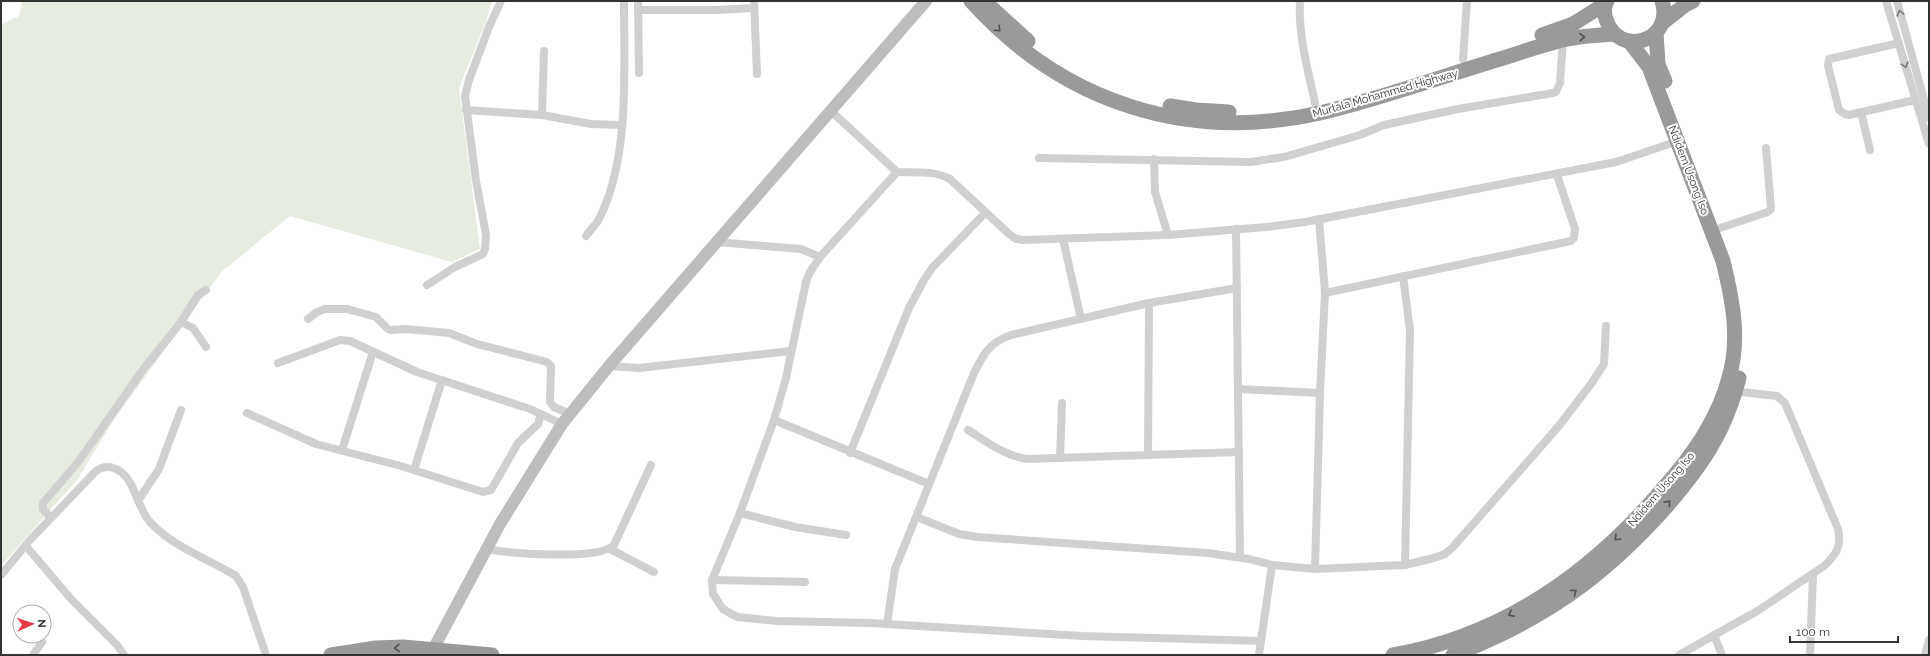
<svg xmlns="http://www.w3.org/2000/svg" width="1930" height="656" font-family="Raleway,sans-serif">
	<rect width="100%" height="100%" fill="#fff"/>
	<!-- grass -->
	<polygon fill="#e6ecdf" points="22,1 492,1 486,22 459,88 480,249 452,262 290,216 222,271 115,418 77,480 1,566 1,25 19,16"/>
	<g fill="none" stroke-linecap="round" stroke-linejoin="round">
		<!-- street -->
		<g stroke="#d0d0d0" stroke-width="8">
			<polyline points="638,1 639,73"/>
			<polyline points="754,1 757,74"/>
			<path d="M1300,1C1298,35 1308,70 1315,103"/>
			<polyline points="1886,1 1929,144"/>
			<polyline points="1897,1 1929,118"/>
			<polyline points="638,10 717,10 754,8"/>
			<polyline points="1899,43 1829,59 1828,66 1839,110 1845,114 1849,115 1915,100"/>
			<polyline points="1463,59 1467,1"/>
			<polyline points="466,110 542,115 591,124 622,125"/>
			<path d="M831,111L897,172C915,173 934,170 950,179L1009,234L1016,239L1023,240L1168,235L1266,227L1305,222L1616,162L1678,141"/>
			<polyline points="1861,112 1870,150"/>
			<polyline points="542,115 544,51"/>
			<polyline points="1039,158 1251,162 1284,157 1360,135 1384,125 1458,109 1553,93 1556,92 1560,83 1563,40"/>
			<polyline points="1154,159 1155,192 1168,235"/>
			<polyline points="897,172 820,257 810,272 806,282 786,378 774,420 740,513 712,580 713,594 723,609 737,617 777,621 870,623 1082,636 1261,641"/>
			<polyline points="1720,228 1768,212 1771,209 1766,148"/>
			<polyline points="1236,229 1240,557"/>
			<path d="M586,236C590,230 597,224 600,217C630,157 624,68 624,1"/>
			<polyline points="1063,239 1081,319"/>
			<polyline points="717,242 801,249 820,257"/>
			<polyline points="1403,276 1410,330 1405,565"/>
			<polyline points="427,285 455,267 483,254 485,249 486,235 476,181 465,96 469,80 489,27 501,1"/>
			<polyline points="1325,293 1571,241 1574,238 1575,229 1557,175"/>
			<polyline points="308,319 317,312 325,309 347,309 376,317 388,329 391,330 406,329 449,333 477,344 547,362 551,366 550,402 554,407 570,414"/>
			<polyline points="181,322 193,328 206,347"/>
			<polyline points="278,363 340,340 350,341 417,372 530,409 562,424"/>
			<polyline points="609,366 639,368 791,351"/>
			<polyline points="1238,389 1320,393"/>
			<polyline points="247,413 316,444 401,466 483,492 491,490 518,443 538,424 541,414"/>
			<polyline points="774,420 929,484"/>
			<path d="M968,430C987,442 1005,456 1027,459L1239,452"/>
			<polyline points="342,450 373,352"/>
			<polyline points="850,453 909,308 924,280 932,268 985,213"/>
			<polyline points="1148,454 1149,303"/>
			<polyline points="1060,457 1062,403"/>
			<polyline points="414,470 442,380"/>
			<polyline points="138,501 159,469 181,410"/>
			<polyline points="740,513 795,527 846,535"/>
			<polyline points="917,517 959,534 977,537 1208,553 1249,559 1272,565 1315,569 1405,565 1434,558 1445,554 1453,547 1558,427 1591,384 1604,364 1606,326"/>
			<polyline points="51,518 43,509 43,503 79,461 142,371 181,322 198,295 206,290"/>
			<polyline points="26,546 71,599 117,645 124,655"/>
			<path d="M486,549C509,553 599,561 614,545L651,465"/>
			<polyline points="610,549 654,572"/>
			<polyline points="1315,569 1320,393 1325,293 1319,219"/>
			<path d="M1,575L30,540L96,471C104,465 113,466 121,472C135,482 138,509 150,522C174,548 207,558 236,576L243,587L266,655"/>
			<polyline points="712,580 805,582"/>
			<path d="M887,624L895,569L974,373C984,353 989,343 1011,335L1149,303L1237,288"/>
			<polyline points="1714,635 1722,655"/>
			<polyline points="33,655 42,642"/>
			<polyline points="1259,655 1272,565"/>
			<path d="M1679,655L1759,610L1824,566C1836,555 1842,546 1838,529L1785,403L1777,396L1732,391"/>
			<polyline points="1810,655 1813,574"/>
			<polyline points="1925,655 1929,640"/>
		</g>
		<!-- secondary -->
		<polyline stroke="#bdbdbd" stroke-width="12" points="430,655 500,524 562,424 609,366 926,1"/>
		<!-- highway -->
		<g stroke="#9a9a9a" stroke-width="15">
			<path d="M971,1C1062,102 1186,143 1320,113C1380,99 1440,77 1500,59C1524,52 1548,42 1573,38C1586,36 1601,35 1614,34"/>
			<polyline points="984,1 1028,41"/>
			<path d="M1607,1C1604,7 1604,14 1606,19C1618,59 1675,41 1662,1"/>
			<polyline points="1662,23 1685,5 1693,1"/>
			<polyline points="1656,33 1658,64 1665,81"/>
			<polyline points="1542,35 1573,24 1605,4"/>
			<polyline points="1170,106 1196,110 1229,112"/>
			<polyline points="331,655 376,648 403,647 492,655"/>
			<path d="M1393,655C1502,636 1591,573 1662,490C1692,456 1719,419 1730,374C1740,336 1732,298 1723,261L1649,67L1629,41"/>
			<path d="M1453,655C1543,620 1603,578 1667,506C1703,464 1725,432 1739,378"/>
		</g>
	</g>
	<!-- one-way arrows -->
	<defs><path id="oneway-chevron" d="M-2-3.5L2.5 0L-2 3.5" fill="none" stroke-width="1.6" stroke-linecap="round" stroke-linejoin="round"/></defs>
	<g stroke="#7a7a7a">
		<use href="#oneway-chevron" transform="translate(1900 13) rotate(-105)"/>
		<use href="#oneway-chevron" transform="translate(1905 65) rotate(73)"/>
	</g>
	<g stroke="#525252">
		<use href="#oneway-chevron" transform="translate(998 29) rotate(43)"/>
		<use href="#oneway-chevron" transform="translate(1582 37) rotate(-3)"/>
		<use href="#oneway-chevron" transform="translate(1668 503) rotate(-49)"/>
		<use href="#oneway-chevron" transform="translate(1617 538) rotate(135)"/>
		<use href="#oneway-chevron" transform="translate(1574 592) rotate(-36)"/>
		<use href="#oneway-chevron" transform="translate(1511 614) rotate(153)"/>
		<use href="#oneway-chevron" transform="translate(397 648) rotate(178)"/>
	</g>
	<g text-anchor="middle" stroke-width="4" stroke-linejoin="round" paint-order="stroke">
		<!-- street labels -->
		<g font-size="11" fill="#333" stroke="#fff">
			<text transform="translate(1385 93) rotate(-16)" y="4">Murtala Mohammed Highway</text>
			<text transform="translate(1689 170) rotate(69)" y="4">Ndidem Usong Iso</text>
			<text transform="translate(1661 489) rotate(-49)" y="4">Ndidem Usong Iso</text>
		</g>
	</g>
	<!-- border -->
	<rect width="1930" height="656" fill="none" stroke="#333333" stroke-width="4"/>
	<!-- north arrow -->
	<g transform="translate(32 624) rotate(87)"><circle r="19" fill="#ffffff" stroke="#adadad"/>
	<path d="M0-3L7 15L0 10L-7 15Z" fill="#e63946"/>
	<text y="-6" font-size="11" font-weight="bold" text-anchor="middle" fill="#333333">N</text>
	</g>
	<!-- scale -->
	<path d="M1790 636v6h108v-6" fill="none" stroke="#333333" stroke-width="2"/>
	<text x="1796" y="636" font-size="12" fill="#333333" stroke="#ffffff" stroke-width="3" paint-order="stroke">100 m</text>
</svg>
